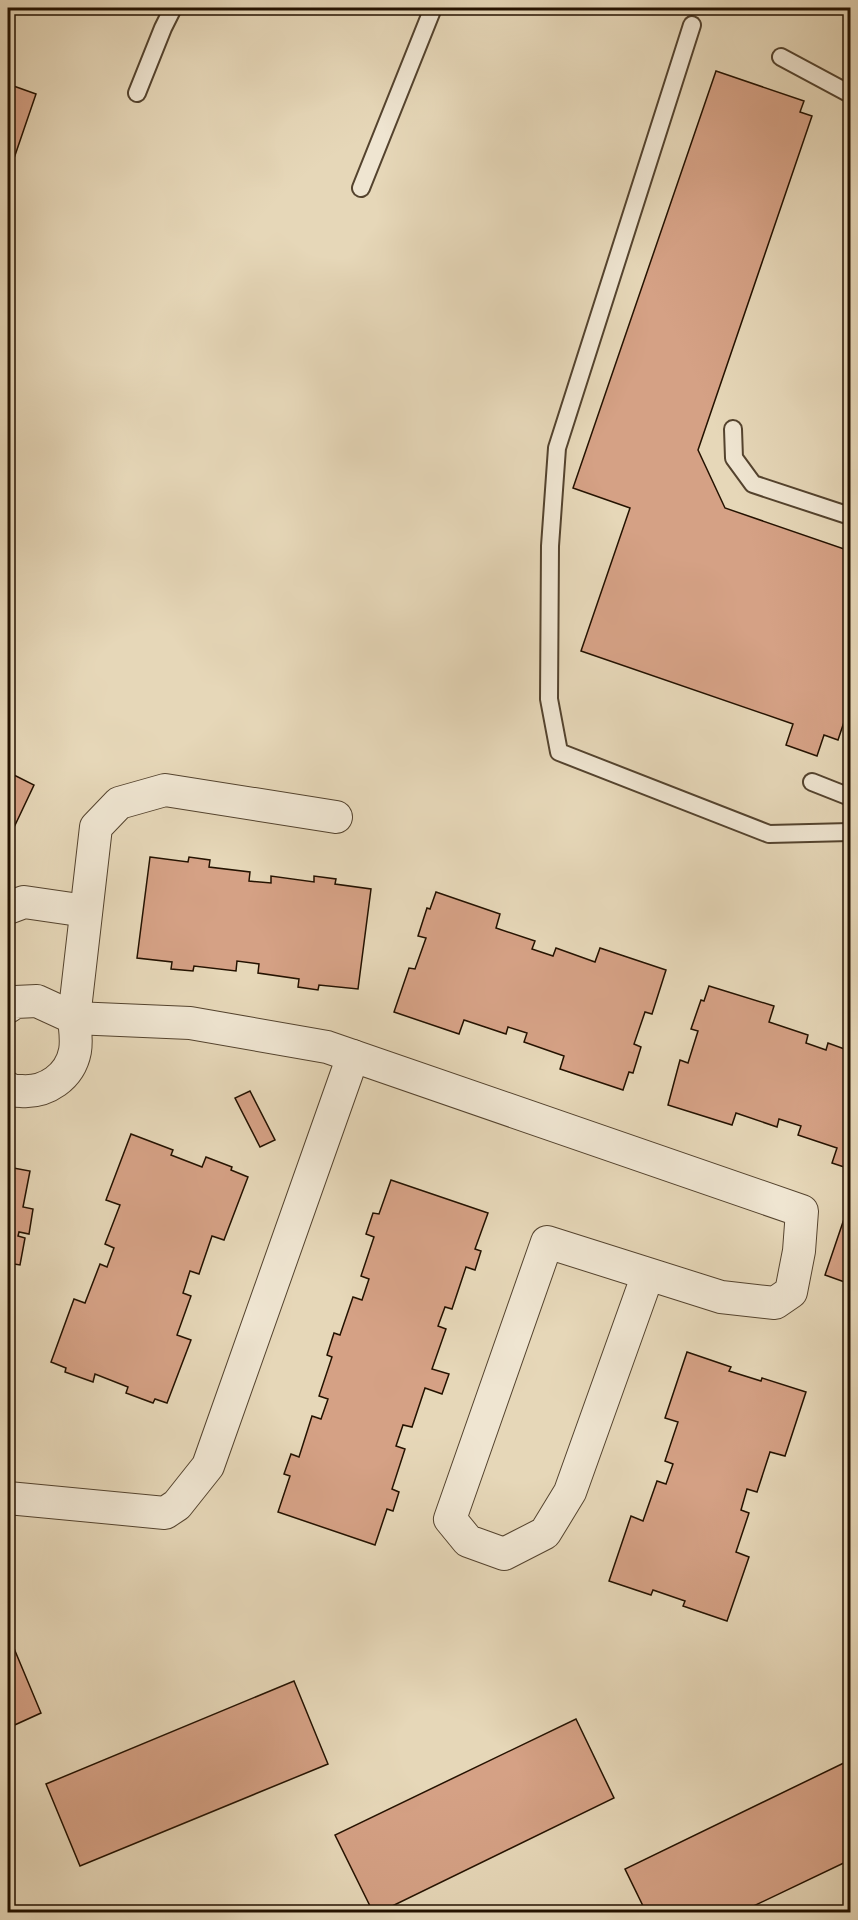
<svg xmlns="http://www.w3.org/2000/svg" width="858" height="1920" font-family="'Libre Caslon Text',serif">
	<rect width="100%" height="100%" fill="#e6d7b8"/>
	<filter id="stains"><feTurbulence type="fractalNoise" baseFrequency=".00333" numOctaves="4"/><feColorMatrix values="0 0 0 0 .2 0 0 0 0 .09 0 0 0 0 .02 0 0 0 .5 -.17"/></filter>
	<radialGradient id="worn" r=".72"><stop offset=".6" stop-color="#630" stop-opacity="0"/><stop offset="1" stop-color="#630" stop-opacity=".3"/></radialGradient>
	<!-- building -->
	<g fill="#d5a185" stroke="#241200" stroke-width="1.5">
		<polygon points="716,71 804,101 800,112 812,116 698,450 725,508 850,551 850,704 838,740 824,735 817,756 786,745 793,724 581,651 630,508 573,488"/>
		<polygon points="8,84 36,94 11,167 8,165"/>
		<polygon points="8,772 34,785 8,840"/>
		<polygon points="150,857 188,862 189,857 210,860 209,867 250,872 249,881 271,883 271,876 314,882 314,876 336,879 335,884 371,889 358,989 319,985 318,990 298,987 299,979 258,973 259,964 237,961 236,971 194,966 193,971 171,969 172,962 137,958"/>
		<polygon points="436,892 500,914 496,928 535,941 532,949 553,956 556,948 595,962 600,948 666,970 652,1014 645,1012 634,1044 641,1047 633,1073 629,1072 623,1090 560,1069 564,1056 524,1042 527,1033 508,1027 506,1034 464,1020 459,1034 394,1012 409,968 415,969 426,938 418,936 427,908 430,909"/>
		<polygon points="709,986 774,1006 769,1022 808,1035 806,1043 826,1050 828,1043 850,1051 850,1169 832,1163 837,1148 798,1135 801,1126 779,1119 777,1127 736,1113 732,1125 668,1105 680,1060 688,1063 698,1031 691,1029 701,1000 704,1001"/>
		<polygon points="250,1091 275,1140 260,1147 235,1098"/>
		<polygon points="131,1134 173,1150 171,1155 202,1167 206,1157 232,1167 231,1170 248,1177 224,1240 212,1236 199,1274 190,1271 183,1293 191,1296 177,1335 191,1340 167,1403 155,1399 153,1403 126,1393 128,1387 95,1374 93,1382 65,1372 66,1368 51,1362 74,1299 85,1303 100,1264 107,1267 114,1248 105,1244 120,1205 106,1200"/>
		<polygon points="8,1167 30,1171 23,1207 33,1209 29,1234 19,1232 18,1236 25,1238 20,1265 8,1263"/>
		<polygon points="391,1180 488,1213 475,1249 481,1251 475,1270 466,1267 452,1309 445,1307 438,1326 446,1329 432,1369 449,1374 442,1394 425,1388 412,1427 403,1425 396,1446 405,1449 392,1489 399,1492 393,1511 387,1509 375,1545 278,1512 290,1476 284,1474 291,1454 299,1457 312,1416 321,1419 328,1399 319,1396 332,1357 327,1355 334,1333 340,1335 353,1297 362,1300 369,1279 361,1276 374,1237 366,1234 373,1213 379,1214"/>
		<polygon points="844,1219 850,1221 850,1284 825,1275"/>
		<polygon points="687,1352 731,1367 729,1371 761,1381 762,1378 806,1392 785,1456 770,1452 757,1492 747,1489 741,1510 749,1513 736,1552 749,1557 727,1621 683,1606 685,1601 653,1590 651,1595 609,1581 631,1516 643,1521 657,1481 666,1484 673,1464 665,1461 678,1422 665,1418"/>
		<polygon points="8,1634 41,1713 8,1728"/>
		<polygon points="294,1681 328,1764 80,1866 46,1784"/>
		<polygon points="576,1719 614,1798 380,1912 373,1912 335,1835"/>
		<polygon points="850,1760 850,1860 741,1912 646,1912 625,1869"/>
	</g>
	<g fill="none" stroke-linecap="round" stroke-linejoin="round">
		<!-- service casing -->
		<g stroke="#54432e" stroke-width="20">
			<g id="service">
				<polyline points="692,25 557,448 550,546 549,699 559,752 769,834 850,832"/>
				<polyline points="781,57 850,94"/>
				<polyline points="137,93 163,28 173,8"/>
				<polyline points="361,188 433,8"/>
				<polyline points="733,429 734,458 753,484 850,516"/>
				<polyline points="812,782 850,797"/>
			</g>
		</g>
		<!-- minor casing -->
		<g stroke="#54432e" stroke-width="34">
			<g id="minor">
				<polyline points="8,908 24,902 86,911"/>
				<polyline points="8,1007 15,1002 37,1001 74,1018 190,1023 327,1047 802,1211 799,1251 791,1292 775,1303 721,1297 547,1242 450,1519 468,1541 504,1554 545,1533 570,1492 648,1274"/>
				<path d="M8,1088C12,1091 15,1091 21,1091C46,1093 70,1077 75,1051C77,1040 75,1029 74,1018L96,827L119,803L165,790L336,817"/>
				<polyline points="8,1498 165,1513 177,1505 208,1466 353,1056"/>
			</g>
		</g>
		<!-- service -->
		<use href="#service" stroke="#efe5d1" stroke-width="16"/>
		<!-- minor -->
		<use href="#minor" stroke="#efe5d1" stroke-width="32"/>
	</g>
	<!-- margin -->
	<rect width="858" height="1920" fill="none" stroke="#e6d7b8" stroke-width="30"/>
	<rect x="9" y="9" width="840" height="1902" fill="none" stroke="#241200" stroke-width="3"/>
	<rect x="15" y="15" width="828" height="1890" fill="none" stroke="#241200" stroke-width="1.5"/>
	<rect width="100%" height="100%" filter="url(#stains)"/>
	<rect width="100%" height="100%" fill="url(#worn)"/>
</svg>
